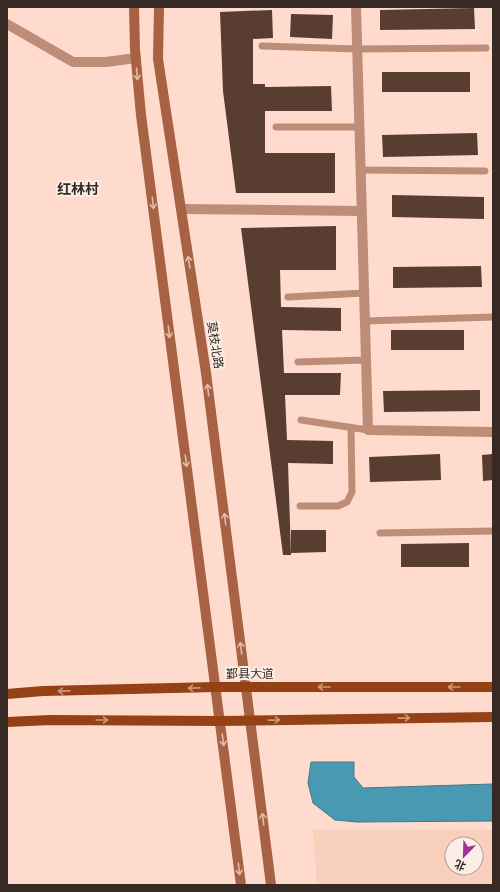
<svg xmlns="http://www.w3.org/2000/svg" width="500" height="892" font-family="Manrope,'Noto Sans SC',sans-serif">
	<rect width="100%" height="100%" fill="#fedbcc"/>
	<!-- built -->
	<path fill="#f9d0bc" fill-rule="evenodd" d="M313,829L493,830V885H317ZM452,844H476V868H452Z"/>
	<!-- water -->
	<polygon fill="#4a99b2" stroke="#447887" points="311,762 354,762 354,777 363,788 493,784 493,821 357,822 335,820 313,803 308,783"/>
	<!-- building -->
	<g fill="#583d30">
		<polygon points="474,8 475,29 380,30 380,10"/>
		<polygon points="272,10 273,38 253,39 253,84 265,84 265,87 331,86 332,111 265,111 265,153 335,153 335,193 236,193 223,91 220,12"/>
		<polygon points="291,14 333,15 332,39 290,37"/>
		<rect x="382" y="72" width="88" height="20"/>
		<polygon points="477,133 478,155 383,157 382,135"/>
		<polygon points="392,195 484,197 484,219 392,217"/>
		<polygon points="336,226 336,270 280,270 281,307 341,308 341,331 282,330 284,373 341,373 340,395 285,395 287,440 333,441 333,464 288,463 291,555 283,555 241,228"/>
		<polygon points="481,266 482,287 393,288 393,267"/>
		<rect x="391" y="330" width="73" height="20"/>
		<polygon points="480,390 480,411 384,412 383,391"/>
		<polygon points="440,454 441,480 370,482 369,457"/>
		<polygon points="493,454 493,480 483,481 482,455"/>
		<polygon points="291,530 326,530 326,552 291,553"/>
		<polygon points="469,543 469,567 401,567 401,544"/>
	</g>
	<g fill="none" stroke-linecap="round" stroke-linejoin="round">
		<!-- lane -->
		<g stroke="#bd8d78" stroke-width="7">
			<polyline points="262,46 357,49 486,48"/>
			<polyline points="276,127 359,127"/>
			<polyline points="360,170 485,171"/>
			<polyline points="288,297 364,293"/>
			<polyline points="365,321 493,317"/>
			<polyline points="298,362 366,360"/>
			<polyline points="301,420 368,430"/>
			<polyline points="300,506 338,506 347,502 352,492 351,428"/>
			<polyline points="380,533 493,531"/>
		</g>
		<!-- street -->
		<g stroke="#bd8d78" stroke-width="10">
			<polyline points="356,7 368,430 493,432"/>
			<polyline points="7,24 73,62 106,62 136,58"/>
			<polyline points="181,209 361,211"/>
		</g>
		<!-- secondary -->
		<g stroke="#a66243" stroke-width="10">
			<polyline points="134,7 135,50 141,115 241,885"/>
			<polyline points="159,7 158,59 206,373 271,885"/>
		</g>
		<!-- primary -->
		<g stroke="#944116" stroke-width="10">
			<polyline points="7,694 43,691 216,687 493,687"/>
			<polyline points="7,722 50,720 220,721 493,717"/>
		</g>
	</g>
	<!-- one-way arrows -->
	<defs><path id="oneway-shaft" d="M-6 0H5M1.5-3L5.5 0L1.5 3" fill="none" stroke-width="1.6" stroke-linecap="round" stroke-linejoin="round"/></defs>
	<g stroke="#debdae">
		<use href="#oneway-shaft" transform="translate(137 74) rotate(85)"/>
		<use href="#oneway-shaft" transform="translate(153 203) rotate(83)"/>
		<use href="#oneway-shaft" transform="translate(189 262) rotate(-99)"/>
		<use href="#oneway-shaft" transform="translate(169 332) rotate(83)"/>
		<use href="#oneway-shaft" transform="translate(208 390) rotate(-97)"/>
		<use href="#oneway-shaft" transform="translate(186 461) rotate(83)"/>
		<use href="#oneway-shaft" transform="translate(225 519) rotate(-97)"/>
		<use href="#oneway-shaft" transform="translate(241 648) rotate(-97)"/>
		<use href="#oneway-shaft" transform="translate(223 740) rotate(83)"/>
		<use href="#oneway-shaft" transform="translate(263 819) rotate(-97)"/>
		<use href="#oneway-shaft" transform="translate(239 869) rotate(83)"/>
	</g>
	<g stroke="#c8987e">
		<use href="#oneway-shaft" transform="translate(324 687) rotate(180)"/>
		<use href="#oneway-shaft" transform="translate(454 687) rotate(180)"/>
		<use href="#oneway-shaft" transform="translate(194 688) rotate(179)"/>
		<use href="#oneway-shaft" transform="translate(64 691) rotate(179)"/>
		<use href="#oneway-shaft" transform="translate(404 718) rotate(-1)"/>
		<use href="#oneway-shaft" transform="translate(102 720)"/>
		<use href="#oneway-shaft" transform="translate(274 720) rotate(-1)"/>
	</g>
	<g text-anchor="middle" stroke-width="4" stroke-linejoin="round" paint-order="stroke">
		<!-- street labels -->
		<g font-size="12" fill="#372a24" stroke="#fceee7">
			<text transform="translate(215 345) rotate(81)" y="4">莫枝北路</text>
			<text x="250" y="678">鄞县大道</text>
		</g>
		<!-- quarter labels -->
		<g font-size="14" font-weight="bold" fill="#372a24" stroke="#fceee7">
			<text x="78" y="194">红林村</text>
		</g>
	</g>
	<!-- border -->
	<rect width="500" height="892" fill="none" stroke="#372a24" stroke-width="16"/>
	<!-- north arrow -->
	<g transform="translate(464 856) rotate(203)"><circle r="19" fill="#fceee7" stroke="#ada099"/>
	<path d="M0-3L7 15L0 10L-7 15Z" fill="#a33390"/>
	<text y="-6" font-size="11" font-weight="bold" text-anchor="middle" fill="#372a24">北</text>
	</g>
</svg>
